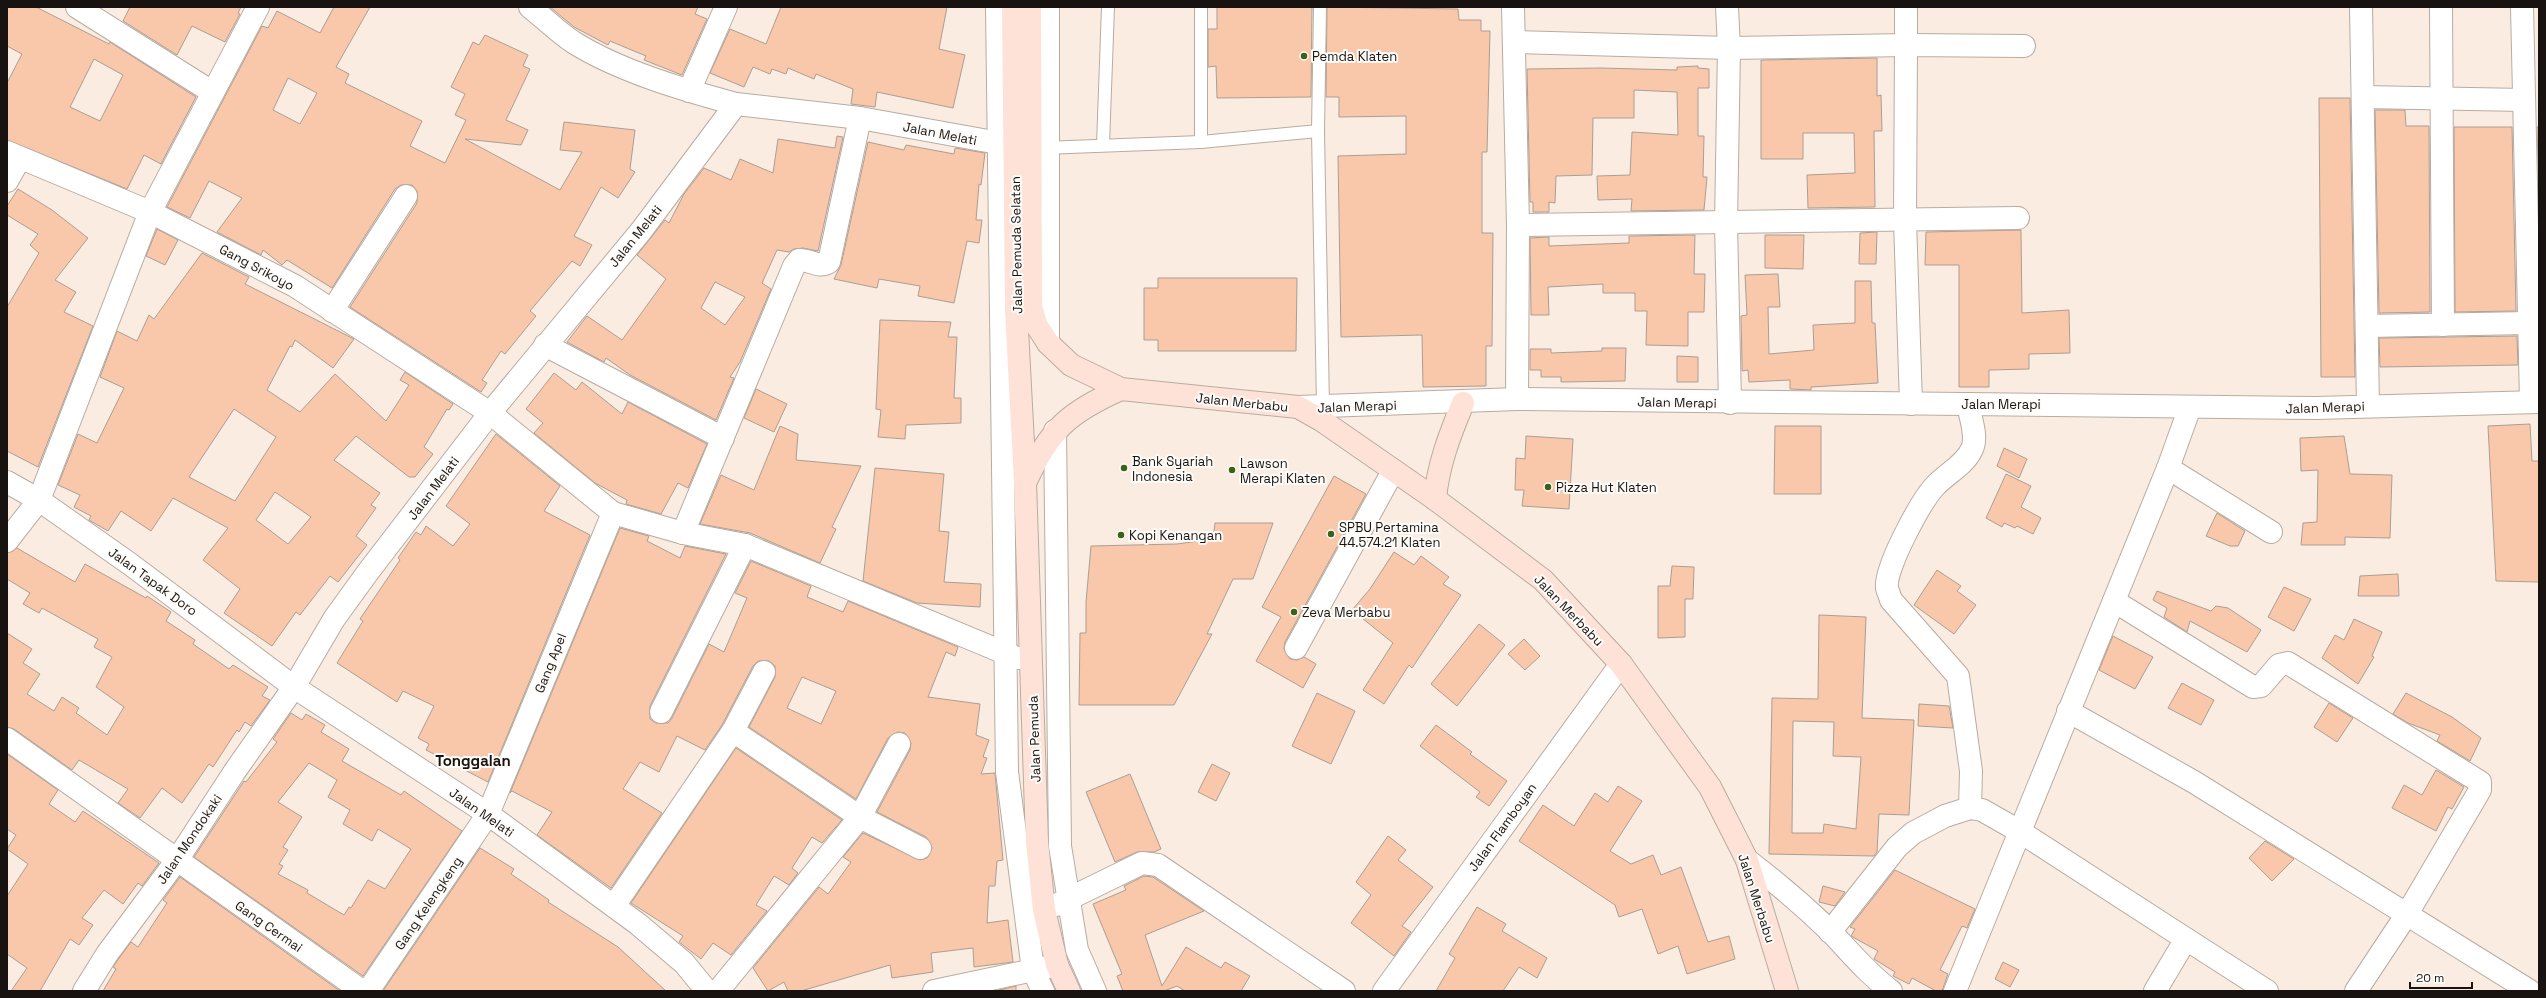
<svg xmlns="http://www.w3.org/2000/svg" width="2546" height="998" font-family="'Space Grotesk',sans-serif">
	<rect width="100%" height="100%" fill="#faece1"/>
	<!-- building -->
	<g fill="#f9c7a9" stroke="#ac9e95" fill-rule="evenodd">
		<path d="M7,7H36L109,44L110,42L196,97L161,164L144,155L127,189L7,140V83L22,54L7,46ZM94,59L123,75L100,121L70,107Z"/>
		<polygon points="130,7 241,7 238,13 240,14 225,42 192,26 177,55 123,21"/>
		<path d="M334,7H370L336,67L349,74L345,83L422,121L410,146L445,163L466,120L455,115L465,94L451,87L473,42L479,45L485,35L528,55L523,66L530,69L506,120L528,130L521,145L465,139L560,190L582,152L560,150L564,122L635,130L630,169L635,172L618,198L601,187L574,236L592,245L580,266L572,261L530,311L536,316L505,354L501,351L482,380L487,383L481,392L350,307L417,203V191L412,185H401L395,189L332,288L287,260L282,265L263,250L261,255L217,232L242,198L209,181L190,218L167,207L262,26L268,28L277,11L320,33ZM288,78L317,93L300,124L273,110Z"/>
		<polygon points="550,7 698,7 695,14 707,19 682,75 644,60 646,56 610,41 608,45 574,27"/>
		<polygon points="781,7 947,7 939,49 965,55 953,108 877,92 875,107 851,104 853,89 816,74 814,79 788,68 786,74 772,69 770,74 753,67 744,87 710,73 730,29 766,44"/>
		<polygon points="1217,7 1312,7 1311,97 1217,98 1216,66 1208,67 1208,29 1217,29"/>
		<polygon points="1327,7 1458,9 1459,20 1481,20 1481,31 1490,31 1487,152 1482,152 1482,233 1493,233 1492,346 1486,346 1486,386 1423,387 1422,335 1341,337 1338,156 1406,154 1406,116 1339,117 1339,97 1326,97"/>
		<polygon points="1877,58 1877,96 1881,95 1882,131 1874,131 1875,207 1808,208 1807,175 1855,173 1854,133 1803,133 1803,159 1761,159 1761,60"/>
		<polygon points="1698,66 1698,68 1709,69 1709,88 1698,88 1698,136 1704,136 1703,177 1707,177 1704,210 1631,211 1632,199 1598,200 1597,176 1630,175 1632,132 1678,135 1677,92 1634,90 1634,118 1593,118 1592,175 1556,176 1555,203 1549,202 1549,212 1533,212 1533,202 1530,202 1527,69 1601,68 1677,70 1677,67"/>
		<polygon points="2319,98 2350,98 2355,377 2321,377"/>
		<polygon points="2375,110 2405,110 2406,126 2429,126 2430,312 2379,313"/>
		<polygon points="2454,127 2512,127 2516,311 2455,312"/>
		<polygon points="2537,127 2539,127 2539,204"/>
		<path d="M837,136L843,137L818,251L803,248L794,249L789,252L777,250L762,283L771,289L740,362L730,377L734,378L716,420L630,375L606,358L604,362L567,342L587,316L622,340L666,279L637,255L665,220L669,223L684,194L704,168L731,180L740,159L773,173L778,139L835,148ZM715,282L745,297L725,325L701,308Z"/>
		<polygon points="868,142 904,150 906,145 954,154 955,148 985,153 981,185 979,184 976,220 982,220 979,243 967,241 954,303 918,296 920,286 879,279 877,288 834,279 841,265"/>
		<polygon points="18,189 52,210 88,238 55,280 76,292 64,312 93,326 38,467 7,451 7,307 39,253 30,245 38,234 7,215 7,206"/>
		<polygon points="157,229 178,240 165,265 146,256"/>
		<polygon points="2021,230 2022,313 2069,310 2070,353 2029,354 2029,369 1989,370 1989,387 1959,387 1959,265 1925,265 1926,232"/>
		<polygon points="1877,232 1876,264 1859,264 1860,233"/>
		<polygon points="1695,235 1694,274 1705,274 1704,312 1688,312 1688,346 1646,345 1647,311 1635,311 1635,293 1603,293 1603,284 1548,287 1549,315 1531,315 1530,238 1549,237 1549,246 1629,243 1629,236"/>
		<polygon points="1765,235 1804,235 1803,269 1765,268"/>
		<path d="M202,253L249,277L245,284L354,339L333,368L295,340L292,347L290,346L267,390L300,412L335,374L386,421L409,385L400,380L405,372L453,404L449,410L447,409L424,447L433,454L415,477H409L356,436L334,460L380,493L371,505L376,508L356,536L367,545L338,582L330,576L300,615L296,612L272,646L224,613L240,589L203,560L228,528L173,498L151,531L121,511L108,531L89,520L91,516L74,507L80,495L58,485L78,434L97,443L124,388L100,377L117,331L137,341L149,315L154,319ZM234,409L276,437L235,501L189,477ZM275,492L311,517L288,544L256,520Z"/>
		<polygon points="1778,274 1780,307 1768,307 1769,354 1814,350 1813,325 1855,323 1855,281 1871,281 1872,323 1875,323 1878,383 1811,387 1811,390 1790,389 1790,380 1749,382 1748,370 1742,371 1742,363 1741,316 1747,315 1745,275"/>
		<polygon points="1158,278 1297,278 1296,351 1158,351 1158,340 1144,340 1144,288 1158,288"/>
		<polygon points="880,320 951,322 948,337 957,337 954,398 961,398 961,423 906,425 905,439 878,437 881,410 876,409"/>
		<polygon points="2517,336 2518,365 2380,367 2379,338"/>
		<polygon points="1602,348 1626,348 1625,381 1561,382 1561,377 1541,377 1541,370 1530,370 1530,349 1551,349 1551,353 1602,351"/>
		<polygon points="1677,356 1698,357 1698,382 1677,382"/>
		<polygon points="554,373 576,390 582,382 622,414 628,402 707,444 688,488 678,483 661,514 626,504 627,500 595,483 534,433 543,423 526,409"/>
		<polygon points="756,389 787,404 774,432 744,418"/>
		<polygon points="2530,424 2532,461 2539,461 2539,582 2496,581 2488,426"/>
		<polygon points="780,426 798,434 796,460 861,466 832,527 836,529 820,563 750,533 700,524 721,475 754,490"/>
		<polygon points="1775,426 1821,426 1821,494 1774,494"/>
		<polygon points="496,434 560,486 544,511 590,535 488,782 426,750 429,744 418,738 434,706 403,691 397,702 337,663 363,621 360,619 400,560 398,558 416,532 421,535 426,526 453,546 470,524 446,506"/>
		<polygon points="1526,436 1573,439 1569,509 1522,506 1524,490 1515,490 1516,458 1525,459"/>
		<polygon points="2344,436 2350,474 2392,475 2390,538 2345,537 2345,545 2301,545 2303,523 2317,522 2318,470 2301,471 2300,438"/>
		<polygon points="2004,448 2027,459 2019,478 1997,466"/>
		<polygon points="875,468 944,474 939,531 949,532 944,582 981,584 980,607 917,603 863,581"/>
		<polygon points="2006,474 2031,486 2021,507 2041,518 2033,534 2017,526 2015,528 2004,523 2002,527 1986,518"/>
		<polygon points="1334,476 1366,494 1285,642 1284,649 1290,659 1297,660 1304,657 1316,664 1303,688 1256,661 1281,617 1262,607"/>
		<polygon points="2217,513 2245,531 2238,546 2230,546 2206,536"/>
		<polygon points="1215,523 1273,523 1253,579 1233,579 1207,634 1212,634 1174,705 1079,705 1080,633 1086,633 1086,602 1091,546 1177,544 1213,539"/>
		<path d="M620,528L649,536L647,541L680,558L685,546L726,554L650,706V719L656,723H668L672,718L709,644L724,652L747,598L735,593L751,561L811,586L807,597L843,612L848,601L958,647L955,656L946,652L928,697L980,704L976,735L989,740L983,757L987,758L981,774L995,773L1003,860L997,861L995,886H989L987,923L1008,920L1013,962L974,967L973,948L931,953L933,972L892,978L890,965L801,991H788L784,982L768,991L753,968L819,887L828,894L851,862L843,857L863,833L920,860L927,858L932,848L926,837L877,812L910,750L911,743L905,733L898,732L888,738L856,799L749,727L775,677V666L769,661H758L753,666L722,725L705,750L677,736L659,772L640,762L623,789L662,813L611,888L537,835L552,812L512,791L510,793ZM802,677L836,691L821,724L787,708Z"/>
		<polygon points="17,548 75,582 85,564 146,598 147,596 171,612 166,621 195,640 193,644 229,669 233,665 268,687 262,696 270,700 251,726 245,722 239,732 237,730 213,767 209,764 182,803 162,788 140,818 118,803 128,789 79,760 72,770 14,729 7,727 7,633 32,649 23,663 40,674 27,694 54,711 62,697 79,708 76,713 107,735 124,707 96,687 112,657 94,647 98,639 42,608 39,613 23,604 30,593 7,579 7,553"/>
		<polygon points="1394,552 1414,565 1421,556 1449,577 1443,584 1461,595 1412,668 1409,665 1384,704 1363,690 1393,643 1352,610 1370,589"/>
		<polygon points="1672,566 1694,567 1693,599 1685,599 1685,637 1658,638 1658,586 1670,586"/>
		<polygon points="1937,570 1961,586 1957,591 1976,605 1954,634 1914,605"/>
		<polygon points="2398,574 2399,596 2358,596 2360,576"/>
		<polygon points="2284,587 2311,599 2294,631 2268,617"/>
		<polygon points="2157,591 2211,611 2216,606 2228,608 2261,630 2247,652 2190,621 2187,632 2164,617 2167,608 2153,600"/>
		<path d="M1819,615L1866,617L1862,718L1914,720L1909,815L1879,814L1877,852L1874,856L1769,854L1772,698L1818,699ZM1793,721L1834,722L1833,756L1861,757L1856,829L1824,824L1823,833H1792Z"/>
		<polygon points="2354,619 2382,632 2372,656 2374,657 2358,684 2322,658 2335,635 2344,640"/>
		<polygon points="1479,624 1505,645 1457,706 1431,684"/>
		<polygon points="2113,636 2153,657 2135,689 2099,670"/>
		<polygon points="1524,639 1540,656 1525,670 1508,654"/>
		<polygon points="2182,683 2214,700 2201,725 2168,708"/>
		<polygon points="1317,693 1355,711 1331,764 1292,746"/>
		<polygon points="2406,693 2452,717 2481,738 2470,761 2437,741 2440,735 2408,723 2393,714"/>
		<polygon points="2329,703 2353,718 2337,742 2314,727"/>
		<polygon points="1919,704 1949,706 1953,728 1918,726"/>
		<path d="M291,713L302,720L306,714L325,725L321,732L349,749L342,761L401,795L404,791L462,831L363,976L194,857L244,781L246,782L277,742L273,739ZM309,763L337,780L328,797L350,810L343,824L372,841L378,829L411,849L385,889L368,880L351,908L349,907L344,915L307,893L308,890L278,874L283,866L279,864L288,850L283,847L302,817L278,802Z"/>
		<polygon points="1436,725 1472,752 1470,754 1507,781 1489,806 1476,797 1480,792 1420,746"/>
		<polygon points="736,748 842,820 822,843 812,837 792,868 798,873 789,885 774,876 756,905 767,911 731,955 713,943 701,959 679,942 683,936 631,903"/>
		<polygon points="7,754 58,790 49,804 75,822 83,811 159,863 142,886 138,883 123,904 104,890 82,918 93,925 79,945 70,939 40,991 11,991 27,968 7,954 7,896 28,864 7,849 16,835 7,829"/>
		<polygon points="1212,764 1230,773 1216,801 1198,792"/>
		<polygon points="2436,770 2464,787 2452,809 2448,807 2436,831 2392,808 2404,785 2422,795"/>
		<polygon points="1130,774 1161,849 1154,852 1137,852 1115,862 1086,792"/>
		<polygon points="1618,786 1642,801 1610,851 1631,864 1653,855 1661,875 1681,867 1708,942 1729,936 1735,959 1687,974 1678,946 1658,954 1642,909 1619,917 1615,905 1519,841 1543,805 1574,826 1595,793 1608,802"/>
		<polygon points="1388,836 1406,850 1398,860 1433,887 1402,926 1411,932 1394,956 1351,923 1371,895 1356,882"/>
		<polygon points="2265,841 2294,859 2272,881 2249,858"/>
		<polygon points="480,848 514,869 511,874 549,900 548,902 618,947 666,991 383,991"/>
		<polygon points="1895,870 1975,909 1967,928 1962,926 1940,970 1948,974 1942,991 1936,991 1912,978 1909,984 1893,976 1895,972 1874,959 1878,951 1851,936 1855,929 1850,927"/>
		<polygon points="1144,876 1153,877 1204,911 1145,935 1162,986 1186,947 1221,968 1225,962 1250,976 1241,991 1185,991 1177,986 1164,991 1123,991 1117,976 1122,974 1093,904 1126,890 1124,886"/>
		<polygon points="180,877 340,991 103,991 116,969 113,967 117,961 131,942 138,947 167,903 163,900"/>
		<polygon points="1823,886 1845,892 1835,906 1819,902"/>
		<polygon points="1477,907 1506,924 1502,931 1547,958 1537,978 1519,967 1503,991 1436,991 1455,958 1449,954"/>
		<polygon points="2003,962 2019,970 2010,987 1995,979"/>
		<polygon points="1016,986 1016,991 999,990"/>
	</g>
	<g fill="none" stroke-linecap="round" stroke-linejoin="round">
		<!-- service casing -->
		<g stroke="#b8aca1" stroke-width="14">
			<g id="service">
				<polyline points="1201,7 1201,142"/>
				<polyline points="1318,131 1323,407"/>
				<polyline points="1103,145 1108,7"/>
				<polyline points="1043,148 1201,142 1318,131 1320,7"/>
			</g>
		</g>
		<!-- minor casing -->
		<g stroke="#b8aca1" stroke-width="24">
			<g id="minor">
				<polyline points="77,7 212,92"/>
				<path d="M530,7C544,18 558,32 573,42C619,71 684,90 736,104"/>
				<polyline points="997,7 1007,772 1033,970 1043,991"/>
				<polyline points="1513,7 1518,225 1517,399"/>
				<polyline points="1727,7 1729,48 1726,223 1730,403"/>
				<polyline points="2361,7 2368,406"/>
				<polyline points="2441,7 2443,325"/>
				<polyline points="2522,7 2531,402"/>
				<polyline points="1515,42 1729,48 1906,45 1906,7"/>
				<polyline points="689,91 726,7"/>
				<polyline points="2363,97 2524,100"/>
				<path d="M860,118L829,262C819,269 809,259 799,260L794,266L683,533L745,545L1017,658"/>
				<polyline points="7,152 150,212 295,286 490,413 613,513 683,533"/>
				<polyline points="7,181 20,158"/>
				<polyline points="1518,225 2018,218"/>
				<polyline points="332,311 406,196"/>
				<polyline points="2367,326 2528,323"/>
				<polyline points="1048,343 1048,7"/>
				<polyline points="545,345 723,438"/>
				<polyline points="1911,404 1905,220 1906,45 2024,46"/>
				<path d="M1968,404C1970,418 1978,436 1972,449C1965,465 1946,474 1935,486C1921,501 1884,569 1887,588C1888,592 1890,596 1891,600L1958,676L1971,771L1970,808"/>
				<polyline points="1055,431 1060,846 1077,950 1095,991"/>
				<polyline points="2168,468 2271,532"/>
				<polyline points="7,482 39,500 130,564 294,687 235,771 177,860 107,954 84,991"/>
				<polyline points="7,541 39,500 150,212 258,7"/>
				<polyline points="2114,601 2253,687 2261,686 2279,665 2288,663 2480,782 2480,790 2407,914 2356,991"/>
				<polyline points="1296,648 1393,471"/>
				<polyline points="2068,711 2194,782 2530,991"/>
				<polyline points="661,712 745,545"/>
				<polyline points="733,731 860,817 920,848"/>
				<polyline points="7,739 362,991"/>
				<path d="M1747,860C1776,882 1804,906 1830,931C1850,952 1868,974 1891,991"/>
				<polyline points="1056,905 1142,863 1158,865 1344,991"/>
				<polyline points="614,906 733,731 764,672"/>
				<polyline points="1830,932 1897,847 1913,833 1945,816 1970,808 1982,810 2019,831 2186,939 2155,991"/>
				<polyline points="2186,939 2267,991"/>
				<polyline points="368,991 488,814 613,513"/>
				<polyline points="718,991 860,817 899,744"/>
				<polyline points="1384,991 1621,664"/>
				<polyline points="1955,991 2168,468 2190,407"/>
			</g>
		</g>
		<!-- tertiary casing -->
		<g stroke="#b8aca1" stroke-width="24">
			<g id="tertiary">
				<polyline points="1298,407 1517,399 2316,408 2539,402"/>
				<polyline points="707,991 684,963 638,924 488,814 294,687 334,619 368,572 490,413 641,231 736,104 860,118 1032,149"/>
				<polyline points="934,991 1057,965"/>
			</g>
		</g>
		<!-- secondary casing -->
		<g stroke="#b8aca1" stroke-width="24">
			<g id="secondary">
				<polyline points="1013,7 1016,310 1025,482 1037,842 1044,910 1057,965 1069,991"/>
				<polyline points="1030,7 1031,307 1037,326 1048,343 1071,365 1121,389 1298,407 1321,420 1435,499 1543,580 1621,664 1710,787 1747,860 1787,991"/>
				<path d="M1026,481C1050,429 1069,412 1121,389"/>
				<path d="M1435,499C1438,465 1450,434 1463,403"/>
			</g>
		</g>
		<!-- service -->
		<use href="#service" stroke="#fff" stroke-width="12"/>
		<!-- minor -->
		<use href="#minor" stroke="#fff" stroke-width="22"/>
		<!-- tertiary -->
		<use href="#tertiary" stroke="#fff" stroke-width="22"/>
		<!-- secondary -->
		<use href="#secondary" stroke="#fee2d8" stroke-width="22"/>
	</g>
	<!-- markers -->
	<g fill="#3d6119" stroke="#fefcf9" stroke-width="1.5">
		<circle cx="1304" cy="56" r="4"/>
		<circle cx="1124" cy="468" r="4"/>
		<circle cx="1232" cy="470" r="4"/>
		<circle cx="1548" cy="487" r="4"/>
		<circle cx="1331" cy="534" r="4"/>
		<circle cx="1121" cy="535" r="4"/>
		<circle cx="1294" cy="612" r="4"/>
	</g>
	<g text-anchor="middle" stroke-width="4" stroke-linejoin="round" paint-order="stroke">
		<!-- poi labels -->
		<g font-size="13" fill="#181310" stroke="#fefcf9" text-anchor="start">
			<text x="1312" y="61">Pemda Klaten</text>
			<text x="1132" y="466">Bank Syariah<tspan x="1132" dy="15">Indonesia</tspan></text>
			<text x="1240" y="468">Lawson<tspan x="1240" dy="15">Merapi Klaten</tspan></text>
			<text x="1556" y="492">Pizza Hut Klaten</text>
			<text x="1339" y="532">SPBU Pertamina<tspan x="1339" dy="15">44.574.21 Klaten</tspan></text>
			<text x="1129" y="540">Kopi Kenangan</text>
			<text x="1302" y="617">Zeva Merbabu</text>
		</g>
		<!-- street labels -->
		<g font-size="13" fill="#181310" stroke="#fefcf9">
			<text transform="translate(940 133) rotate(11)" y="5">Jalan Melati</text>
			<text transform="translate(635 236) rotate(-51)" y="5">Jalan Melati</text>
			<text transform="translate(1016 245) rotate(-91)" y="5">Jalan Pemuda Selatan</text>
			<text transform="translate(257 267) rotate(28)" y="5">Gang Srikoyo</text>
			<text transform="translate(1242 402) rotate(6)" y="5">Jalan Merbabu</text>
			<text transform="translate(1677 402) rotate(1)" y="5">Jalan Merapi</text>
			<text x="2001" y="409">Jalan Merapi</text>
			<text transform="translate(1357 406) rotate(-2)" y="5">Jalan Merapi</text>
			<text transform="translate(2325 407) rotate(-2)" y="5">Jalan Merapi</text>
			<text transform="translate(433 488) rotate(-53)" y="5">Jalan Melati</text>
			<text transform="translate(153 581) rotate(36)" y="5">Jalan Tapak Doro</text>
			<text transform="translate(1569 610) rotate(46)" y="5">Jalan Merbabu</text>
			<text transform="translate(550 663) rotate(-68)" y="5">Gang Apel</text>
			<text transform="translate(1034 739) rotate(-92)" y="5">Jalan Pemuda</text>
			<text transform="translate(482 812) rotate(35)" y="5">Jalan Melati</text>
			<text transform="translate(1502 827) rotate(-54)" y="5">Jalan Flamboyan</text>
			<text transform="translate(189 839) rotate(-56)" y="5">Jalan Mondokaki</text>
			<text transform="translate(1757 898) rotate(72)" y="5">Jalan Merbabu</text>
			<text transform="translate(428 903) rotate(-56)" y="5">Gang Kelengkeng</text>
			<text transform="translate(269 926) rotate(35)" y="5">Gang Cermai</text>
		</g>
		<!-- quarter labels -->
		<g font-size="15" font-weight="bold" fill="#181310" stroke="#fefcf9">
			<text x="473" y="766">Tonggalan</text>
		</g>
	</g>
	<!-- border -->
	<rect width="2546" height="998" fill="none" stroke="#181310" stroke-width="16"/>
	<!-- scale -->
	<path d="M2410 982v6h62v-6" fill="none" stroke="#181310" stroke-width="2"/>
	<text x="2416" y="982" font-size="12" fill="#181310" stroke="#fefcf9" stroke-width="3" paint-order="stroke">20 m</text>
</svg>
